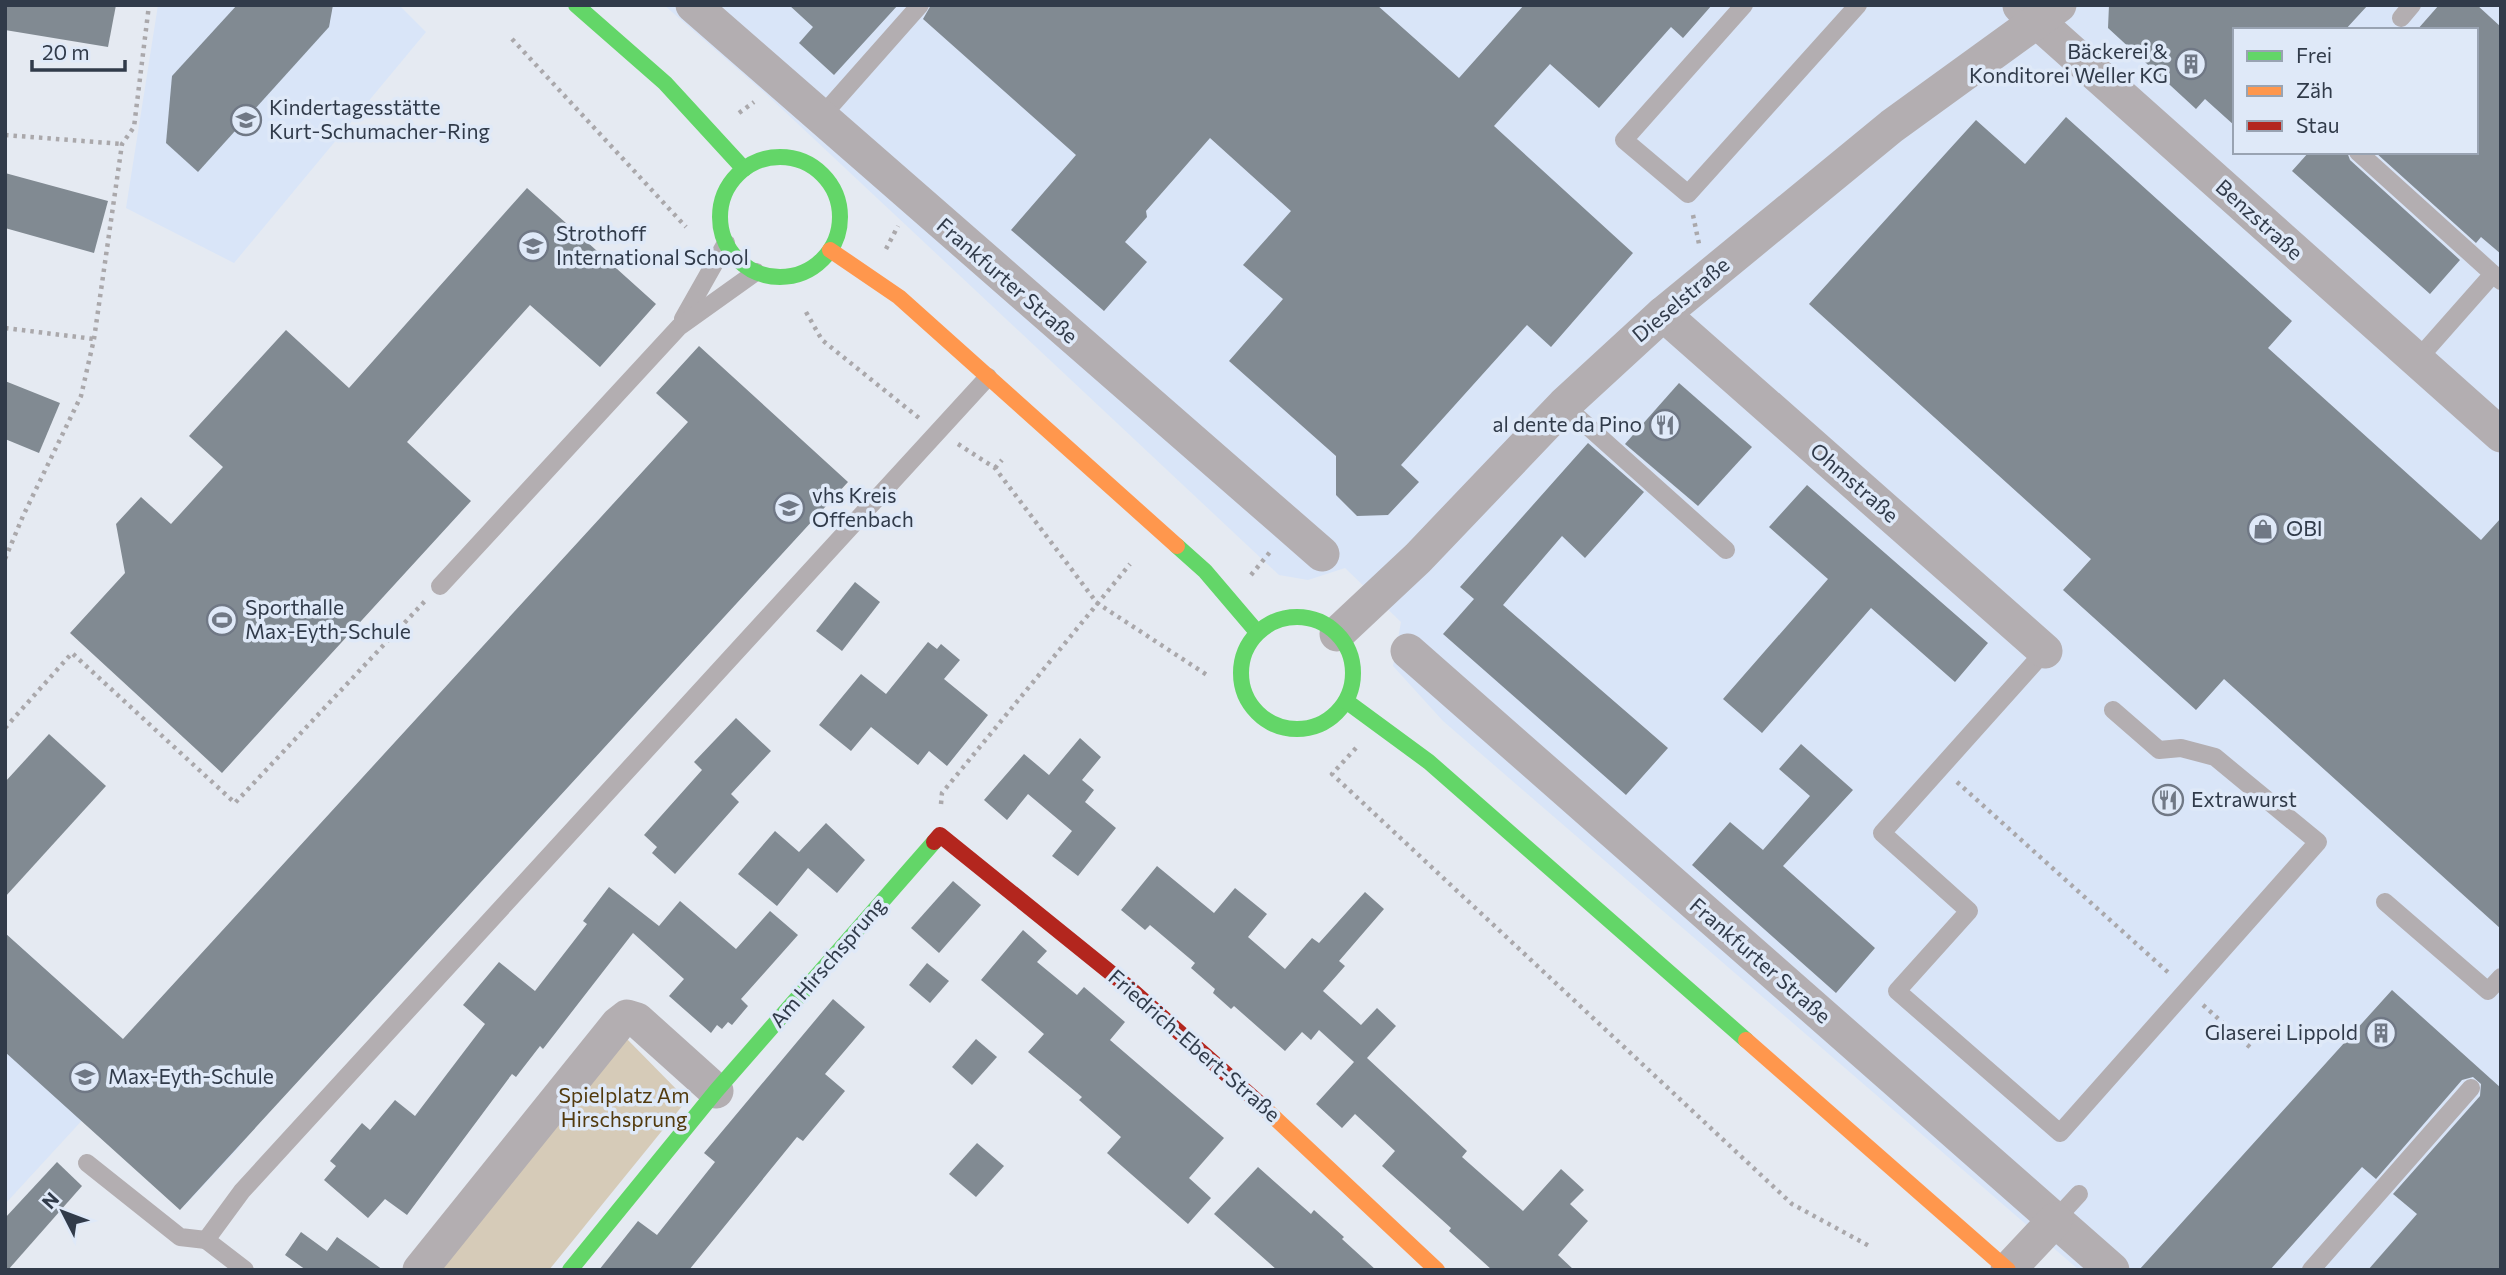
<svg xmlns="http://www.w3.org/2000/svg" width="2506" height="1275" font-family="Commissioner,sans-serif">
	<rect width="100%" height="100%" fill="#e5eaf2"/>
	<!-- built -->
	<g fill="#d9e5f8" fill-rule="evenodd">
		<polygon points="158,5 399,5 426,32 234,263 126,208"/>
		<path d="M664,5H2501V1270H2079L1443,721L1393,666L1401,622L1345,568L1308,580L1279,575L765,93ZM2235,30H2476V152H2235Z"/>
		<polygon points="5,933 240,1146 185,1205 86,1116 5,1204"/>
	</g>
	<!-- green -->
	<polygon fill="#d6cbb8" points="624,1036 687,1100 549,1270 439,1270"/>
	<!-- building -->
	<g fill="#818a92">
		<polygon points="5,5 116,5 108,47 5,30"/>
		<polygon points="237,5 333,5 329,27 198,172 166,143 172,76"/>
		<polygon points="789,5 898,5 834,75 799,43 813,27"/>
		<polygon points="931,5 1377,5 1459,78 1524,5 1712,5 1683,38 1671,27 1599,108 1550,64 1494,126 1633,253 1551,347 1527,325 1401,465 1419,482 1388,515 1357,516 1336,495 1336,456 1229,361 1283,299 1243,265 1291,211 1210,138 1146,211 1147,217 1125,242 1147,262 1104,311 1011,230 1076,155 923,19"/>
		<polygon points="2109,5 2184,6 2368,5 2345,30 2235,30 2235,126 2205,99 2196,109 2108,28"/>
		<polygon points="2439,5 2477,5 2501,27 2501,254 2481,237 2476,243 2375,152 2476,152 2476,30 2417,30"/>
		<polygon points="2066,117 2292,321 2268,348 2481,540 2501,518 2501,929 2224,679 2196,710 2063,590 2091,559 1809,304 1976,120 2025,164"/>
		<polygon points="2309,152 2347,152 2350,160 2460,260 2430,294 2292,171"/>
		<polygon points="5,173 108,201 94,253 5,228"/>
		<polygon points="527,188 656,304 600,367 530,305 407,442 471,501 222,773 70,633 125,573 116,524 141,497 171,524 223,467 189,436 286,330 349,388"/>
		<polygon points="699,346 848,482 180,1210 5,1052 5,933 123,1039 688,422 656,393"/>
		<polygon points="5,381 60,403 39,453 5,439"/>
		<polygon points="1679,383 1752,447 1698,506 1625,444"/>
		<polygon points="1588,443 1644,492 1585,558 1562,536 1503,605 1668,748 1626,795 1443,634 1474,599 1460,587"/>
		<polygon points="1807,485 1988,643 1955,682 1871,608 1762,733 1723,699 1828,579 1769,527"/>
		<polygon points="855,582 880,602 842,651 816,631"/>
		<polygon points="928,642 937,649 941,644 960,660 944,679 988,715 947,766 929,751 918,765 871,727 851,751 819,725 861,674 886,694"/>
		<polygon points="736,718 771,751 731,794 739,802 675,874 652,853 657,847 644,835 702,770 694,762"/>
		<polygon points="49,734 106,786 5,897 5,782"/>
		<polygon points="1080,738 1101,757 1082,780 1094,790 1085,802 1116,828 1078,876 1052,856 1072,831 1028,794 1007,820 984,800 1024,754 1049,775"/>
		<polygon points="1801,744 1853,790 1783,866 1875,948 1836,993 1692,865 1730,822 1763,850 1810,796 1779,769"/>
		<polygon points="826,823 865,860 837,893 808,868 777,906 738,874 775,831 799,852"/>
		<polygon points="1157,866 1214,913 1235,888 1267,914 1248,937 1285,969 1312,938 1319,943 1365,892 1384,909 1339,961 1345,966 1323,991 1361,1025 1377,1008 1396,1026 1367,1058 1467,1151 1462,1157 1523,1211 1561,1169 1584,1190 1570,1204 1588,1221 1558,1255 1574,1270 1492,1270 1449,1231 1451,1228 1382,1166 1395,1151 1355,1114 1342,1128 1316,1104 1354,1062 1319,1030 1311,1040 1302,1032 1285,1051 1234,1006 1231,1009 1213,993 1215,989 1191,968 1195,963 1150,925 1145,930 1121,910"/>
		<polygon points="953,881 981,905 939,953 911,928"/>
		<polygon points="609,887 659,926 680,901 736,949 770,911 798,935 741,999 748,1006 732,1025 728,1022 722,1029 717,1025 711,1033 669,996 684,979 633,933 543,1049 540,1046 516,1077 512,1074 407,1215 385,1199 368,1218 324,1180 336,1166 330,1161 362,1123 370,1130 395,1100 415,1116 485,1024 463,1005 499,962 535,991 587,924 583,921"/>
		<polygon points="1023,930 1047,951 1037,962 1077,995 1084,987 1125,1022 1110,1040 1224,1138 1189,1178 1211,1198 1188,1224 1107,1153 1121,1137 1079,1100 1082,1097 1028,1052 1044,1034 981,980"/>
		<polygon points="927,963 949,981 930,1003 909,985"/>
		<polygon points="2392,990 2501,1088 2501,1270 2368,1270 2417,1214 2393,1194 2480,1096 2481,1084 2473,1077 2462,1080 2376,1179 2362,1167 2270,1270 2139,1270"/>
		<polygon points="833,999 865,1027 825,1074 845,1091 803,1141 797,1137 689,1270 599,1270 638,1221 657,1235 715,1162 704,1153"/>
		<polygon points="976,1039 997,1057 972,1085 952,1067"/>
		<polygon points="977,1143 1004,1166 976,1197 949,1174"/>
		<polygon points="57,1162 82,1186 8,1270 5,1270 5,1218"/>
		<polygon points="1258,1167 1311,1214 1314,1210 1344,1237 1342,1239 1376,1270 1277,1270 1214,1214"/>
		<polygon points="301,1232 327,1251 337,1237 383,1270 306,1270 285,1255"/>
	</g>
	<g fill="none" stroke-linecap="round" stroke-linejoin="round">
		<!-- path -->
		<g stroke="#aaa8ab" stroke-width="4.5" stroke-dasharray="3.5 5" stroke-linecap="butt">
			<polyline points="512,39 686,227"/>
			<polyline points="739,113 754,102"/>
			<polyline points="5,135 122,144"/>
			<polyline points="1693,215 1699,244"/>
			<polyline points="886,249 898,226"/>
			<polyline points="806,312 822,340 919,418"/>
			<polyline points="5,328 94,339"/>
			<polyline points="958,444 995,468 1097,603 1207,675"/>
			<polyline points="995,468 1002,460"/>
			<polyline points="5,559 23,516 81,396 94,339 122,144 134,127 149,5"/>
			<polyline points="1251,575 1270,552"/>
			<polyline points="5,728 72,653 235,803 425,601"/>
			<polyline points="1356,748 1332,774 1792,1204 1871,1247"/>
			<polyline points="1957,782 2171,975"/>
			<polyline points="941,804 942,793 1130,564"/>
			<polyline points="2203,1005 2252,1049"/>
		</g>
		<!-- lane -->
		<g stroke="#b3aeb1" stroke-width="18">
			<polyline points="1744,5 1624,140 1688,194 1858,5"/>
			<polyline points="2401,18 2412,5"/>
			<polyline points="820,118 920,5"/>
			<polyline points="2358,152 2501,281"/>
			<polyline points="683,319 726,243"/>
			<polyline points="2417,360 2493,274"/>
			<polyline points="1564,405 1726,550"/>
			<polyline points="440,586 679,327 756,272"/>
			<polyline points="2045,651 1882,833 1969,911 1897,991 2060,1133 2318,842 2215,757 2181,748 2159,750 2113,710"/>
			<polyline points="2385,902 2488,991 2501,977"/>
			<polyline points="87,1163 180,1237 206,1240"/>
			<polyline points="2055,1220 2079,1194"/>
			<polyline points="245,1270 206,1240 242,1191 988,377"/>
			<polyline points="2311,1270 2471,1088"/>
		</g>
		<!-- street -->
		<g stroke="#b3aeb1" stroke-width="35">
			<polyline points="693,5 1322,554"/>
			<polyline points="2020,6 2501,435"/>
			<polyline points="1663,314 2045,651"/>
			<polyline points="1337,634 1418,558 1564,405 1663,314 1892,126 2059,5"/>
			<polyline points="1408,651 2112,1270"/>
			<polyline points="420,1270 618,1024 627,1017 637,1020 716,1091"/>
			<polyline points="2008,1270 2055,1220"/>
		</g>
		<!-- fast -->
		<g stroke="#63d668" stroke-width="16">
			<polyline points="576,5 665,83 744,169"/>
			<circle cx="780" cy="217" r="60"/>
			<polyline points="1177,546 1205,571 1257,632"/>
			<circle cx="1297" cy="673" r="56"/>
			<polyline points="1346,701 1429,762 1746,1040"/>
			<polyline points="570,1270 716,1091 934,842"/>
		</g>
		<!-- slow -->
		<g stroke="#ff974d" stroke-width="16">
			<polyline points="830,250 899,297 1177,546"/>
			<polyline points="1746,1040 2008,1270"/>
			<polyline points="1260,1104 1437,1270"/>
		</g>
		<!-- jam -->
		<polyline stroke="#b3261e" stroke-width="16" points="934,842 940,835 1127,986 1260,1104"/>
	</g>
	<!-- icons -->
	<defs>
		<g id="building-ring" transform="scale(1.575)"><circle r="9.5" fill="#dfe9f8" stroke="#707885" stroke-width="1.5"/><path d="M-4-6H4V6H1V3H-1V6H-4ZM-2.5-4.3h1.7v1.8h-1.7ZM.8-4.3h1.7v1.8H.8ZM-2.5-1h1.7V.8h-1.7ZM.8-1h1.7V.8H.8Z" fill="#707885"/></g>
		<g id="school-ring" transform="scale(1.575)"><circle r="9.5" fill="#dfe9f8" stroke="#707885" stroke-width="1.5"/><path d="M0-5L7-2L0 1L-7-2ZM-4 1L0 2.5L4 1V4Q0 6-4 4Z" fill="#707885"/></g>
		<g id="restaurant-ring" transform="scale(1.575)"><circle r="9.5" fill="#dfe9f8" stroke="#707885" stroke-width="1.5"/><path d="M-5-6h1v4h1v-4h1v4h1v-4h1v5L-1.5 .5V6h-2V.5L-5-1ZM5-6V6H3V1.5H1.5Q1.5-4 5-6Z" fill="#707885"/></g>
		<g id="shop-ring" transform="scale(1.575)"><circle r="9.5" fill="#dfe9f8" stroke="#707885" stroke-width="1.5"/><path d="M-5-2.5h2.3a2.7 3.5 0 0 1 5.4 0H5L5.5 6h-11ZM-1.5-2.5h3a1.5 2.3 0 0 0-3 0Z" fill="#707885"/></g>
		<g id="stadium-ring" transform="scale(1.575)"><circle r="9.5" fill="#dfe9f8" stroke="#707885" stroke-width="1.5"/><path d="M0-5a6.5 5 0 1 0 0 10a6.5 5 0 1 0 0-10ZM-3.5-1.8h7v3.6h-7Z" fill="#707885"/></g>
	</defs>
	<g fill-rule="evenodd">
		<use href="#building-ring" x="2191" y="64"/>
		<use href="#school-ring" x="246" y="120"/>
		<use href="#school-ring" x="533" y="246"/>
		<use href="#restaurant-ring" x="1665" y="425"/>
		<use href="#school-ring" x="789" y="508"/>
		<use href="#shop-ring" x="2263" y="529"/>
		<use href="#stadium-ring" x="222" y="620"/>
		<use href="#restaurant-ring" x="2168" y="800"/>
		<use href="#building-ring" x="2381" y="1033"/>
		<use href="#school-ring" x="85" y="1077"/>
	</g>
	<g text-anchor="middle" stroke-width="7" stroke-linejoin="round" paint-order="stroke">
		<!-- poi labels -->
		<g font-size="21" fill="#313b4a" stroke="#dfe9f8" text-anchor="start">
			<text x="2168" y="59" text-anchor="end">Bäckerei &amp;<tspan x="2168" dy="24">Konditorei Weller KG</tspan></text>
			<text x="269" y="115">Kindertagesstätte<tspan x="269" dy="24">Kurt-Schumacher-Ring</tspan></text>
			<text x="556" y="241">Strothoff<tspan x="556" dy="24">International School</tspan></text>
			<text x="1642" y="432" text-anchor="end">al dente da Pino</text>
			<text x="812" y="503">vhs Kreis<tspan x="812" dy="24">Offenbach</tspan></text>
			<text x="2286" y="536">OBI</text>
			<text x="245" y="615">Sporthalle<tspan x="245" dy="24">Max-Eyth-Schule</tspan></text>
			<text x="2191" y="807">Extrawurst</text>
			<text x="2358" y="1040" text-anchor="end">Glaserei Lippold</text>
			<text x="108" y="1084">Max-Eyth-Schule</text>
		</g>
		<!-- street labels -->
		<g font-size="21" fill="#313b4a" stroke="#dfe9f8">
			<text transform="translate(2259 220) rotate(42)" y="7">Benzstraße</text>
			<text transform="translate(1007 281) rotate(41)" y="7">Frankfurter Straße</text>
			<text transform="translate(1681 300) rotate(-40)" y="7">Dieselstraße</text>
			<text transform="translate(1854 483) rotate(41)" y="7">Ohmstraße</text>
			<text transform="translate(1760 961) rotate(41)" y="7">Frankfurter Straße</text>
			<text transform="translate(828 963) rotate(-49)" y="7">Am Hirschsprung</text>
			<text transform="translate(1194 1046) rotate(41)" y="7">Friedrich-Ebert-Straße</text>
		</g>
		<!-- park labels -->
		<g font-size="21" fill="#523a0d" stroke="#dfe9f8">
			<text x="624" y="1103">Spielplatz Am<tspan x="624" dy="24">Hirschsprung</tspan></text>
		</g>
	</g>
	<!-- border -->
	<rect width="2506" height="1275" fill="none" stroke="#313b4a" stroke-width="14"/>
	<!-- legend -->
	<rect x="2233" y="28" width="245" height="126" fill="#dfe9f8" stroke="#99a3b2" stroke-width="2"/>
	<rect x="2247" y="51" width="35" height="10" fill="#63d668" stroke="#99a3b2" stroke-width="2"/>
	<text x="2296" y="63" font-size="21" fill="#313b4a">Frei</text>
	<rect x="2247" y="86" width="35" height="10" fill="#ff974d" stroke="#99a3b2" stroke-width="2"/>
	<text x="2296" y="98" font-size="21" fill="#313b4a">Zäh</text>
	<rect x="2247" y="121" width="35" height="10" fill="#b3261e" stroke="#99a3b2" stroke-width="2"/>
	<text x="2296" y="133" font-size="21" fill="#313b4a">Stau</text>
	<!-- north arrow -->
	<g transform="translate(63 1212) rotate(312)" stroke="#dfe9f8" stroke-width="5" paint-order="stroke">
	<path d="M0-5L12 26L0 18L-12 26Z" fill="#313b4a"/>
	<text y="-10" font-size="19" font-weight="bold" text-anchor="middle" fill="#313b4a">N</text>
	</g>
	<!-- scale -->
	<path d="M32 60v10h93v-10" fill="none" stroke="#313b4a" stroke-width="3.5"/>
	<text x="42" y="60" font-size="21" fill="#313b4a" stroke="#dfe9f8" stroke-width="5" paint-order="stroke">20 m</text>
</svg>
